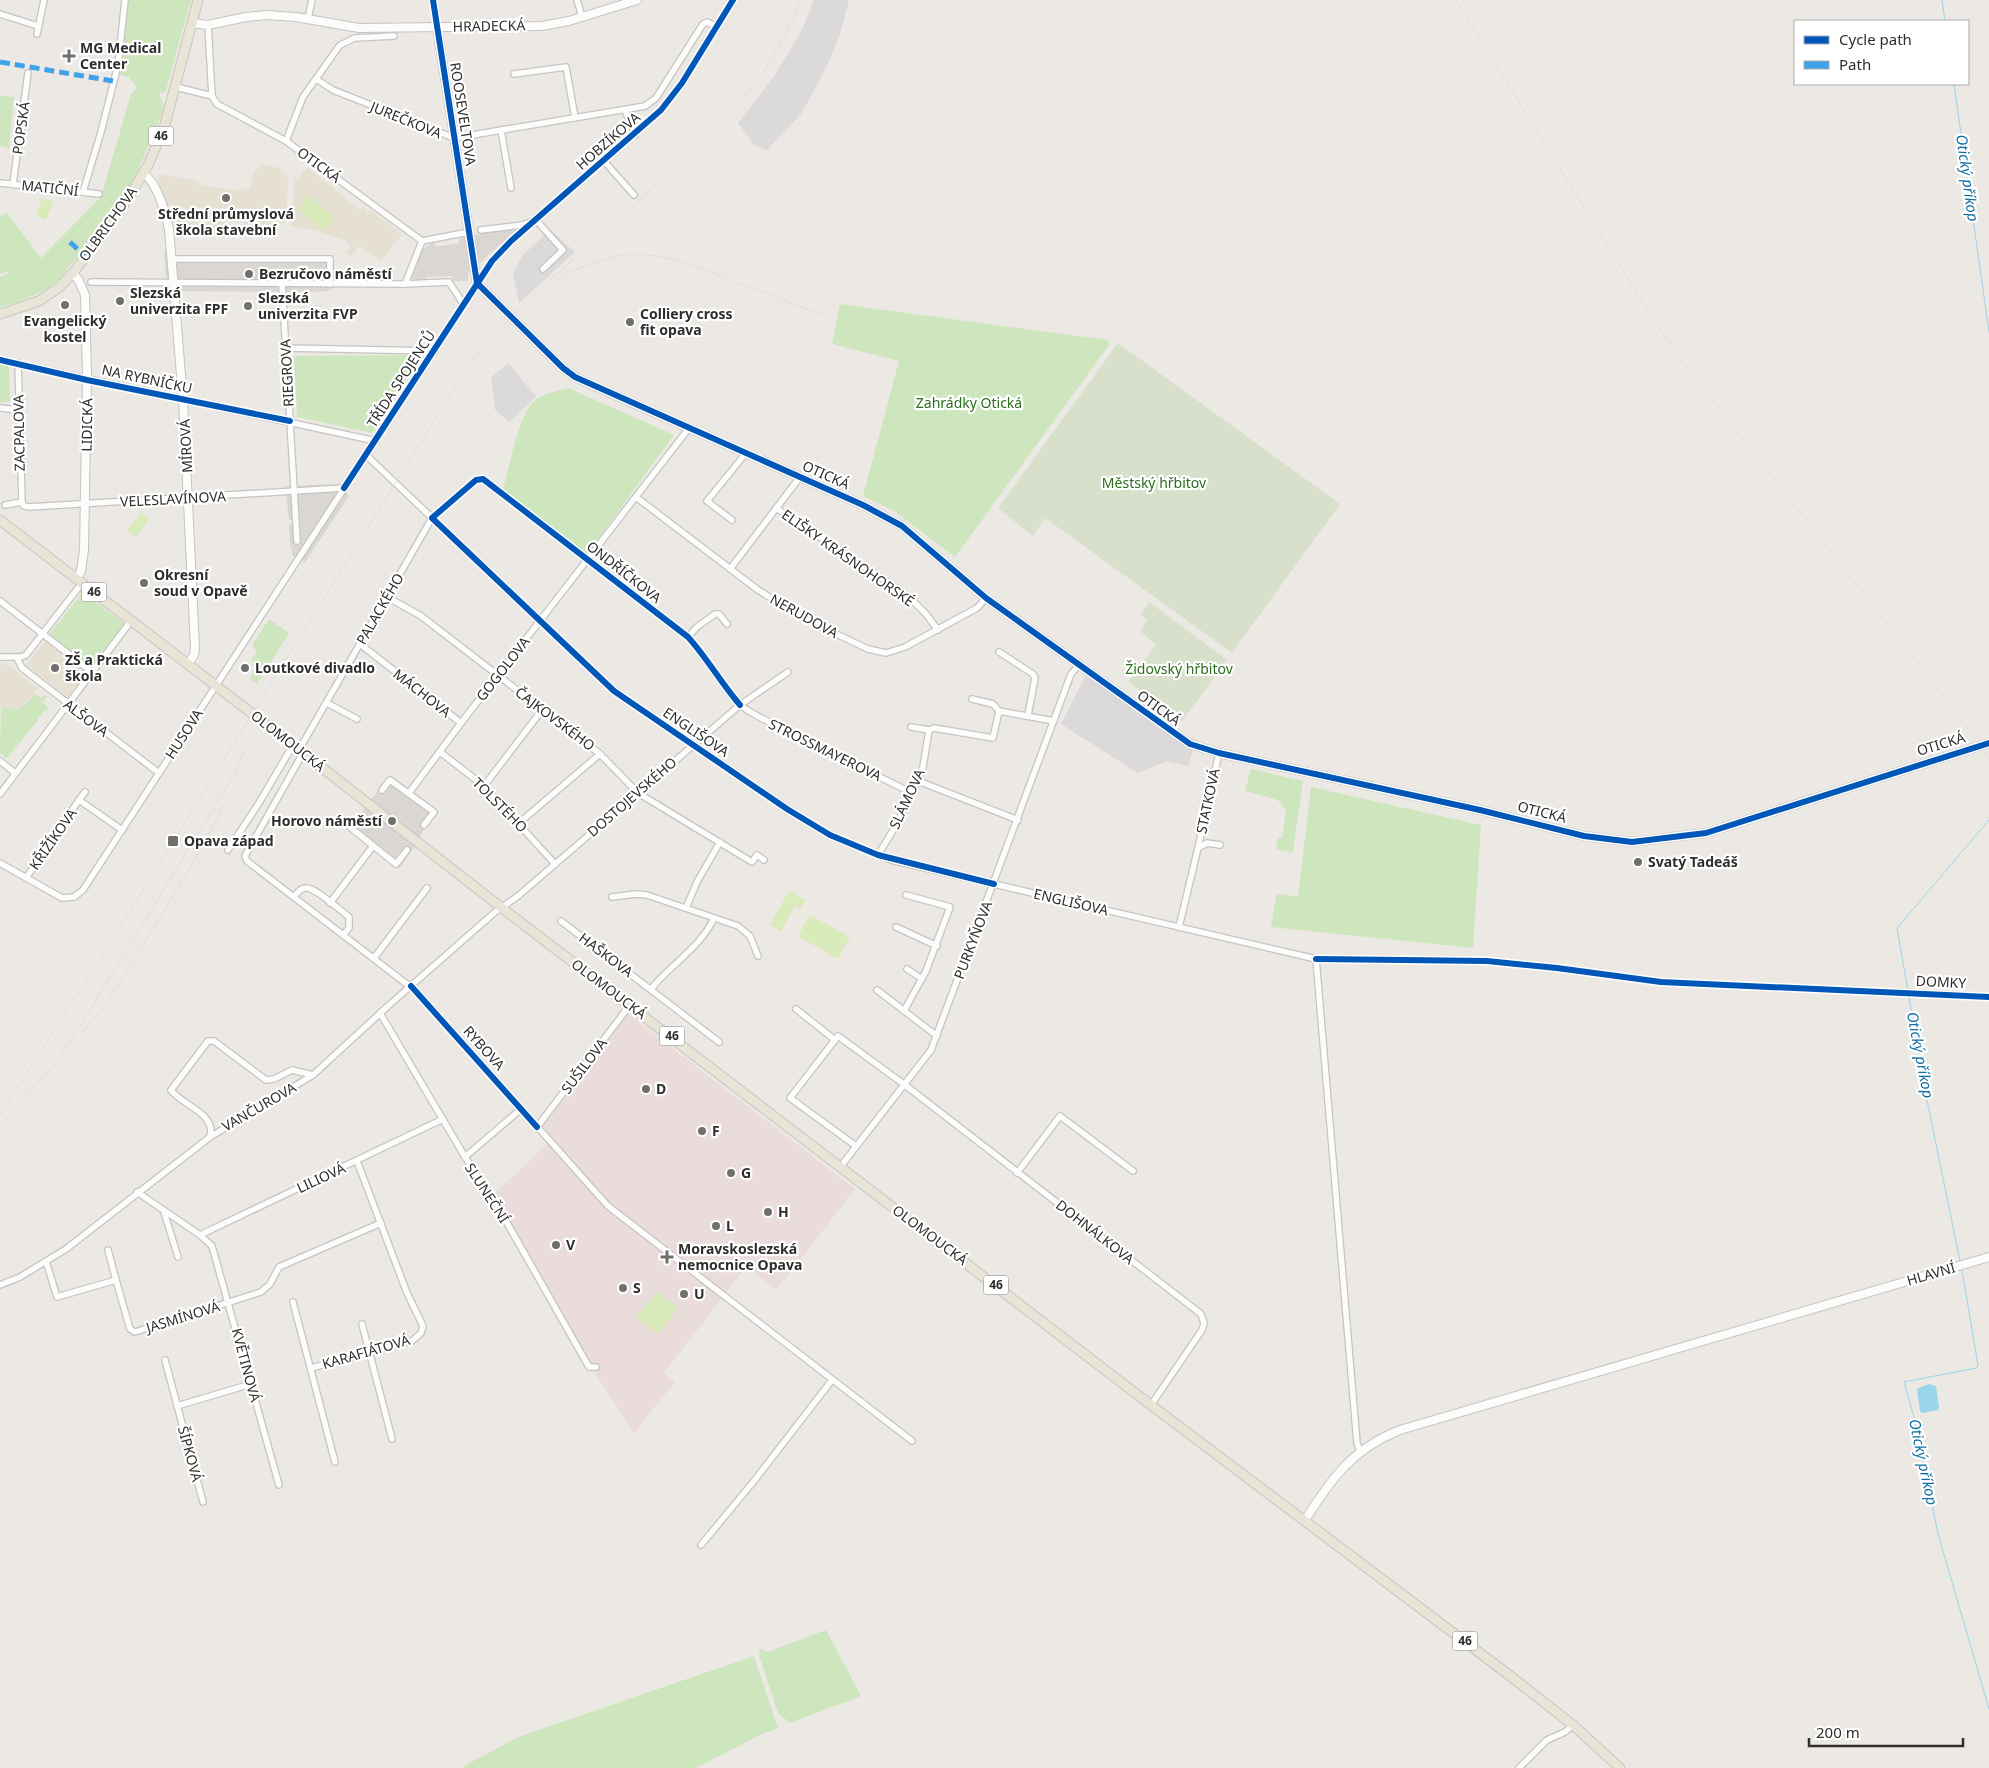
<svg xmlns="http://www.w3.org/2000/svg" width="1989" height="1768" font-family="'Noto Sans',sans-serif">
	<rect width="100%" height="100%" fill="#ece8e4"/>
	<!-- industrial -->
	<g fill="#dcd9db">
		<polygon points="814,0 849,0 841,31 827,66 801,114 767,150 755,146 738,123 775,75 802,30"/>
		<polygon points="550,230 575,252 519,303 513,274 522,256"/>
		<polygon points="509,363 536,397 509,422 495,410 491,377"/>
		<polygon points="1090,667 1174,730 1196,740 1188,766 1167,761 1138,773 1061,724"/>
	</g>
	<!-- education -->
	<g fill="#e6e0d3">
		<polygon points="264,164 282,169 281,171 288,176 286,223 257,226 225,220 223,234 175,236 174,224 158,181 158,174 199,181 199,185 241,191 242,188 250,189 254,172"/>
		<polygon points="307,167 360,210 363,207 368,212 370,210 402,234 381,261 359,246 352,256 346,253 351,245 344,240 314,230 291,226 294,177 298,179"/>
		<polygon points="45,641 86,673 68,697 26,665"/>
		<polygon points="0,662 7,665 38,688 19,710 1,707 0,710"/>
	</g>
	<!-- medical -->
	<polygon fill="#e9dcdb" points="628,1014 855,1189 792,1271 776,1289 746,1267 664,1373 675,1382 634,1433 595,1373 597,1369 595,1365 589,1363 582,1351 533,1261 502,1209 495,1193 553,1138 543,1126"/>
	<!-- green -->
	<g fill="#cee6be">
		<path d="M128,0H191L166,90L164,93L160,92L159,95L165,106L135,178L122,200L60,278C43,295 23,300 0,307V277L9,273L8,271L0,274V216L7,213L41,258L101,197L131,94L137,88L129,77L118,74Z"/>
		<polygon points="0,96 14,97 9,148 0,146"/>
		<polygon points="840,304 1108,340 1109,345 955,557 893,510 863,496 899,361 832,344"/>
		<polygon points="422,355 372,433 297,417 294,356"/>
		<polygon points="0,364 8,366 9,369 10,402 0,402"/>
		<path d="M568,388L674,435L587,554L512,498L503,488C510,466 518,419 532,403C540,394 557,391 568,388Z"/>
		<polygon points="81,594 85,594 125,624 92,667 49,635"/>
		<polygon points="269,619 289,633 257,684 249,678 257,667 253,665 254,662 251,660 257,651 252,645"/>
		<polygon points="35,694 41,698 44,695 48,696 42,702 50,709 43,711 43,714 37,718 38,720 7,758 0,753 1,707 19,710"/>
		<polygon points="1251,769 1303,781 1293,851 1291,852 1276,849 1278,838 1282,838 1286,811 1278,800 1245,791"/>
		<polygon points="1311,787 1481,825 1473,948 1271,927 1276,896 1279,894 1298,897"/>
		<polygon points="826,1630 861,1696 790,1723 778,1713 759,1655 760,1648 767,1652"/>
		<polygon points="754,1656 778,1728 762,1734 696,1768 465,1768 464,1766 518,1737"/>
	</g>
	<!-- cemetery -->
	<g fill="#d8e0cc">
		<polygon points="1118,343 1340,504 1232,653 1045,518 1033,536 998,508"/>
		<polygon points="1149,602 1227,660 1182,721 1128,682 1156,645 1140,631 1147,620 1140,615"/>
	</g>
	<!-- pitch -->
	<g fill="#d9eabb">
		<polygon points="308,195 334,217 323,231 298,209"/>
		<polygon points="42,198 53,202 46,220 36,216"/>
		<polygon points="141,512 149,519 136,537 127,530"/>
		<polygon points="789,891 805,900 800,909 795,906 781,931 770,925"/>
		<polygon points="810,915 850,937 838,959 798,936"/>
		<polygon points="657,1292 678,1308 658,1334 636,1317"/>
	</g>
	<!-- plaza -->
	<g fill="#dad6d2">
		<polygon points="515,228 516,231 468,273 468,281 452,281 452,276 426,277 426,280 417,281 414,279 412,276 417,259 424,248 434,242 435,247 459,243 459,238"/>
		<polygon points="164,252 177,255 190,256 333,255 333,288 327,291 309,292 305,290 302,292 167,291"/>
		<polygon points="338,484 349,496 305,562 298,559 293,556 290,543 289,525 292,525 292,520 289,520 285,486"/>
		<polygon points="390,775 438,811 425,827 413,849 399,869 348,830"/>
	</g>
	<!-- water -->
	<polygon fill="#99d6ec" points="1929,1384 1936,1386 1939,1407 1938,1410 1922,1413 1920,1411 1917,1390 1918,1388"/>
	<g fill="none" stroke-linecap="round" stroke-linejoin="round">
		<!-- stream -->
		<g stroke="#99d6ec" stroke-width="1">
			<polyline points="1942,0 1945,21"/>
			<polyline points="1954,84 1989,332"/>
			<polyline points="1908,991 1897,928 1989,820"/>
			<polyline points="1909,997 1922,1076 1960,1261"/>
			<polyline points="1962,1270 1978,1365 1976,1368 1904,1382 1914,1417 1938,1534 1989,1709"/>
		</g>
		<!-- street casing -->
		<g stroke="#c5c4c5" stroke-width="8">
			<g id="street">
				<polyline points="433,0 437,27"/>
				<polyline points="577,0 582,17"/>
				<polyline points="0,14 38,26"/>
				<polyline points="308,19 312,0"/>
				<polyline points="208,25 212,96"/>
				<polyline points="37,34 44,0"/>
				<polyline points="514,74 566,67 575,118"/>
				<polyline points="316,79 333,90 454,138 645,106 656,98 703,24 707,22 717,27"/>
				<polyline points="176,87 212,96"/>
				<polyline points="212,96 217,104 286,141 422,241"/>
				<polyline points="625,110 635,135"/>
				<polyline points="501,130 511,188"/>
				<polyline points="286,141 303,97 340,45 355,38 394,36"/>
				<polyline points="604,161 634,195"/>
				<polyline points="0,183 99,194"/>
				<polyline points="13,184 28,73"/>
				<polyline points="83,192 101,132 118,65 125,0"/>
				<polyline points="481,230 522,225 536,220 563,250 543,269"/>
				<polyline points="171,259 330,259 330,284"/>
				<polyline points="91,282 405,284 449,282 464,305"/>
				<polyline points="282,284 297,541"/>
				<polyline points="405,284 422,241 469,232"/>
				<polyline points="286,348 435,351"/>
				<polyline points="0,360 376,441"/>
				<polyline points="18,363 22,502"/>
				<polyline points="0,408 19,410"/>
				<polyline points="366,455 614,691 812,825 842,841 891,860 1316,959 1357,1443 1360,1451"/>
				<polyline points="636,497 758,590 811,622 868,649 886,653 905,647 977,608 986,598"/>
				<polyline points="22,502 24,506 29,507 344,488"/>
				<polyline points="5,505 22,502"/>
				<polyline points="776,508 907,595 926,614 938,630"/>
				<polyline points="732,520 707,501 746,453"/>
				<polyline points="730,569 800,477"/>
				<polyline points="387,597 421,616 600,754 638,793 752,862 757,855 764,860"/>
				<polyline points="0,601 92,672"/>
				<polyline points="688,637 697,627 715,614 719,614 727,624"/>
				<polyline points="360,644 461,723"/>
				<polyline points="999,652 1033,674 1035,678 1028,715"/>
				<polyline points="0,657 21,657 26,655 82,583"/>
				<polyline points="17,658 22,668 159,773"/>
				<polyline points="972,699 993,704 999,711"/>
				<polyline points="327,703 357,719"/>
				<polyline points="929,730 934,728 993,738 999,711 1054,721"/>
				<path d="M299,750L432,518L476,480L483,479L688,637C707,658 719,683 738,703C744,709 754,714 761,718L912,793"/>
				<polyline points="440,752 484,786 555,864"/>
				<polyline points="303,753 245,856 247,861 417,992 608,1206 912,1441"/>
				<polyline points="0,761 15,773"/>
				<polyline points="918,781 1018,820"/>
				<polyline points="484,786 542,710"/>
				<polyline points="382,790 390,780 434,812 424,825"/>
				<polyline points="409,793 461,723 689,428"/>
				<polyline points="0,794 131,621"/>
				<polyline points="79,800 85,792"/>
				<polyline points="519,823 600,754"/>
				<polyline points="351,828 396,864 407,850"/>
				<polyline points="1198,848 1219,753"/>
				<polyline points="228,850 259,803 293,745"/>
				<polyline points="878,855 895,827 918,781 923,767 929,730 911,727"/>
				<polyline points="0,863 62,898 74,897 83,890 492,261 511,241 661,110 682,83 733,0"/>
				<polyline points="26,878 79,800 122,830"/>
				<path d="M294,897C297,893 300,888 306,888C315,887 341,911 349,917V928L343,935"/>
				<polyline points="612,897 636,894 647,895 738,926 750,936 758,956"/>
				<polyline points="330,903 373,846"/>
				<polyline points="686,908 697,882 720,842"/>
				<polyline points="561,921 719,1042"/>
				<polyline points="896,927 937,946"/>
				<polyline points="1179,927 1198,848 1207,843 1220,845"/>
				<polyline points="374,958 427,888"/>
				<polyline points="907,969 922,979"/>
				<path d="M651,989C670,965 701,947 714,918"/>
				<polyline points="877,990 937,1036"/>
				<polyline points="1893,992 1989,997"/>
				<polyline points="796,1009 835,1040"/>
				<polyline points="904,1011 926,971 950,907 906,895"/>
				<polyline points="380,1013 465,1157 498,1207 589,1367 596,1367"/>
				<polyline points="537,1127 630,1005"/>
				<path d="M210,1137C217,1113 181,1105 171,1090L208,1041H214L266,1080L274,1079L292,1070L313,1075"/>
				<polyline points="856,1146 790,1098 838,1036 905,1085 1201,1314 1204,1323 1202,1330 1151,1405"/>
				<polyline points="465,1157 521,1109"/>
				<polyline points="841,1166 931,1050 1071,674 1079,665"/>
				<polyline points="1017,1173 1060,1116 1133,1171"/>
				<polyline points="137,1192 200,1235 212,1246 279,1485"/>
				<polyline points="164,1212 178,1257"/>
				<polyline points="200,1235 443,1119"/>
				<polyline points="108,1250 116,1280"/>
				<polyline points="46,1261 57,1297 116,1280 130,1329 135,1332 261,1292 270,1284 279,1267 381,1223"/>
				<polyline points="0,1285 20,1277 66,1249 210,1137 313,1075 388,1006 494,913 518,896 740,705 788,672"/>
				<polyline points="293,1302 335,1462"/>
				<polyline points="362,1324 392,1439"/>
				<polyline points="165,1360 203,1502"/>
				<polyline points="311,1368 412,1341 421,1333 423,1326 407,1293 357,1161"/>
				<polyline points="177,1406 251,1384"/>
				<polyline points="701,1545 754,1481 832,1380"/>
				<polyline points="1519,1768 1547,1740 1565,1732 1573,1725"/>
			</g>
		</g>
		<!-- secondary casing -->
		<g stroke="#c5c4c5" stroke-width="10">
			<g id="secondary">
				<polyline points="192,23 208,25 246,17 267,15 296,17 359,28 542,26 569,21 637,0"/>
				<polyline points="437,27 477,283 563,368 575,377 590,384 863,505 902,526 986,598 1190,744 1219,753 1480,810 1584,836 1632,842 1706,833 1989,743"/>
				<path d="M144,174C157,183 166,213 169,229L183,399L195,648L194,655L188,664"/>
				<polyline points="73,273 79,281 85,295 87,375 84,550 81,571 77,579"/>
				<path d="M1305,1520C1332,1478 1352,1449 1400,1430L1989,1257"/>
			</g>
		</g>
		<!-- primary casing -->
		<g stroke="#c6c5c4" stroke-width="11">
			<g id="primary">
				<polyline points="0,314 39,301 58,288 73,273 128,199 148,165 164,128 198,0"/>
				<polyline points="0,520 284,738 502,908 1143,1399 1509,1675 1573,1725 1620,1768"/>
			</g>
		</g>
		<!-- street -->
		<use href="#street" stroke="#fcfcfb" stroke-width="5.5"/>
		<!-- secondary -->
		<use href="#secondary" stroke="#fcfcfb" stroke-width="8"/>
		<!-- primary -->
		<use href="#primary" stroke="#e8e4d6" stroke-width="9"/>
		<!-- rail -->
		<g stroke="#dfdfe1" stroke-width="1">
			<polyline points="1456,0 1656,324 1678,356 1956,712 1989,759"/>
			<path d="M557,280C625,240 661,253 729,279C760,291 791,303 822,315"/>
			<polyline points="231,781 245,751"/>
			<path d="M82,1033C109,1003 128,969 149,935C175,893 202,851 223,806"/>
			<polyline points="25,1097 53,1066 71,1041 234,775"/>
			<path d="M0,1114L99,961L468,366C488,339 512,316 536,293C574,258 613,224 652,189C716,132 769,83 801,0"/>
			<polyline points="0,1126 30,1092"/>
		</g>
		<!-- quiet -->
		<g stroke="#3ea3eb" stroke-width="5" stroke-dasharray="10 5" stroke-linecap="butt">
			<polyline points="0,62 113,81"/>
			<polyline points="70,242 85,256"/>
		</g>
		<!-- cycleway casing -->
		<g stroke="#fff" stroke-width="9">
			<g id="cycleway">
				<polyline points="433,0 477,283 563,368 575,377 863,505 902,526 986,598 1190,744 1219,753 1480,810 1584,836 1632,842 1706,833 1989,743"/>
				<polyline points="0,360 87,380 290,421"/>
				<polyline points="344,488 492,261 511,241 661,110 682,83 733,0"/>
				<path d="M740,705C721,683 707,658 688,637L483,479L476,480L432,518L614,691L787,809L830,835L878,855L994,884"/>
				<polyline points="1316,959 1487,961 1557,968 1661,982 1989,997"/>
				<polyline points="411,986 537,1127"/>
			</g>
		</g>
		<!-- cycleway -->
		<use href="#cycleway" stroke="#0057b8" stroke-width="6"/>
	</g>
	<!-- markers -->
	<g fill="#706f6e" stroke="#fff" stroke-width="2">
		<path d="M66.5 48.5h5v5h5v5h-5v5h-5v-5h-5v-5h5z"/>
		<circle cx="226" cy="198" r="5"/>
		<circle cx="249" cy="274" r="5"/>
		<circle cx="120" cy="301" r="5"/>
		<circle cx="65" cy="305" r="5"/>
		<circle cx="248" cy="306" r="5"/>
		<circle cx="630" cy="322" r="5"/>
		<circle cx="144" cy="583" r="5"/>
		<circle cx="55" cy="668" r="5"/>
		<circle cx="245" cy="668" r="5"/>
		<circle cx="392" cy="821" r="5"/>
		<rect x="167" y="835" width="12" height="12" rx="2.5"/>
		<circle cx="1638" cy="862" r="5"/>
		<circle cx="646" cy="1089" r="5"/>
		<circle cx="702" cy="1131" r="5"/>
		<circle cx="731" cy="1173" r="5"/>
		<circle cx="768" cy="1212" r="5"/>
		<circle cx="716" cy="1226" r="5"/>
		<circle cx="556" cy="1245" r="5"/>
		<path d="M664.5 1249.5h5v5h5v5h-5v5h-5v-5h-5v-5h5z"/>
		<circle cx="623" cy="1288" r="5"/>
		<circle cx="684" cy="1294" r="5"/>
	</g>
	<g text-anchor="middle" stroke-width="4.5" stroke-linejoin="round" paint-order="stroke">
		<!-- shield labels -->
		<g fill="#fff" stroke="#6d6d6d" stroke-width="1">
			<rect x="148.5" y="126.5" width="25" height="19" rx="4"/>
			<rect x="81.5" y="582.5" width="25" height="19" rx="4"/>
			<rect x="659.5" y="1026.5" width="25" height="19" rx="4"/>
			<rect x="983.5" y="1275.5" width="25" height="19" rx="4"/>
			<rect x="1452.5" y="1631.5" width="25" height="19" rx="4"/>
		</g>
		<g font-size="12" font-weight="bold" fill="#2e2e2e">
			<text x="161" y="140">46</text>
			<text x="94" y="596">46</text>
			<text x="672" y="1040">46</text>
			<text x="996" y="1289">46</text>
			<text x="1465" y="1645">46</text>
		</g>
		<!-- street labels -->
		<g font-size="14" fill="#2e2e2e" stroke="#fff">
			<text transform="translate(489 26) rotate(-1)" y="5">HRADECKÁ</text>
			<text transform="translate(463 114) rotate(81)" y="5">ROOSEVELTOVA</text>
			<text transform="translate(406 120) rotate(22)" y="5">JUREČKOVA</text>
			<text transform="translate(21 128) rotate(-82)" y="5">POPSKÁ</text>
			<text transform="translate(608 141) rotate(-41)" y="5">HOBZÍKOVA</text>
			<text transform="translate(319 165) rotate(36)" y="5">OTICKÁ</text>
			<text transform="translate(50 188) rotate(6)" y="5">MATIČNÍ</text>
			<text transform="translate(108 224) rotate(-54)" y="5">OLBRICHOVA</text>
			<text transform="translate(287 373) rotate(-93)" y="5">RIEGROVA</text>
			<text transform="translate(147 379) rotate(12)" y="5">NA RYBNÍČKU</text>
			<text transform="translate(401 379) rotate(-57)" y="5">TŘÍDA SPOJENCŮ</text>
			<text transform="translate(87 425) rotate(-89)" y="5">LIDICKÁ</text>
			<text transform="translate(19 433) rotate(-91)" y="5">ZACPALOVA</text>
			<text transform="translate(186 446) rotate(-93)" y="5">MÍROVÁ</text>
			<text transform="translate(826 475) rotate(24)" y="5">OTICKÁ</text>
			<text transform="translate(173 499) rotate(-3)" y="5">VELESLAVÍNOVA</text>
			<text transform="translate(848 558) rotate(35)" y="5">ELIŠKY KRÁSNOHORSKÉ</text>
			<text transform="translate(624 572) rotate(38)" y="5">ONDŘÍČKOVA</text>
			<text transform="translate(380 609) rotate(-60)" y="5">PALACKÉHO</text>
			<text transform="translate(804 616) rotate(29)" y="5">NERUDOVA</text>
			<text transform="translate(503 669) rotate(-52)" y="5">GOGOLOVA</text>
			<text transform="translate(422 693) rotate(38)" y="5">MÁCHOVA</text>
			<text transform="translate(1159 708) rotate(36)" y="5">OTICKÁ</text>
			<text transform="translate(86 718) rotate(37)" y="5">ALŠOVA</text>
			<text transform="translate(555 719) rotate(37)" y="5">ČAJKOVSKÉHO</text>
			<text transform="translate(696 732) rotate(34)" y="5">ENGLIŠOVA</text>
			<text transform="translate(184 734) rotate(-57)" y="5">HUSOVA</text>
			<text transform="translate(288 741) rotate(38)" y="5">OLOMOUCKÁ</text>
			<text transform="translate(1941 744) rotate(-17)" y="5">OTICKÁ</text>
			<text transform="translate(825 750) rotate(26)" y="5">STROSSMAYEROVA</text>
			<text transform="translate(632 797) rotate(-41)" y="5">DOSTOJEVSKÉHO</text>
			<text transform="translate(907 799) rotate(-65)" y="5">SLÁMOVA</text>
			<text transform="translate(1208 801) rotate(-78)" y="5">STATKOVÁ</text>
			<text transform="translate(500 805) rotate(45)" y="5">TOLSTÉHO</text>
			<text transform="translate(1542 812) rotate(14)" y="5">OTICKÁ</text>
			<text transform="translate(53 839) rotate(-55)" y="5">KŘIŽÍKOVA</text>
			<text transform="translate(1071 902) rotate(13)" y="5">ENGLIŠOVA</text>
			<text transform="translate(973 940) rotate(-69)" y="5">PURKYŇOVA</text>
			<text transform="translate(606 955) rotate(37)" y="5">HAŠKOVA</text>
			<text transform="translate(1941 982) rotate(3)" y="5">DOMKY</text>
			<text transform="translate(609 989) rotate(37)" y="5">OLOMOUCKÁ</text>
			<text transform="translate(484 1048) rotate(48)" y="5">RYBOVA</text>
			<text transform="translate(584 1066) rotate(-53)" y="5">SUŠILOVA</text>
			<text transform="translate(259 1107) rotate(-30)" y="5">VANČUROVA</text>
			<text transform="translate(321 1178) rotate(-25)" y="5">LILIOVÁ</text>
			<text transform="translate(487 1193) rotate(57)" y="5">SLUNEČNÍ</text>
			<text transform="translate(1095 1232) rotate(38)" y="5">DOHNÁLKOVA</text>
			<text transform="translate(930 1235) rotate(37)" y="5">OLOMOUCKÁ</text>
			<text transform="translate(1931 1274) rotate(-16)" y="5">HLAVNÍ</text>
			<text transform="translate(183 1317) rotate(-17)" y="5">JASMÍNOVÁ</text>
			<text transform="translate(366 1352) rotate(-16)" y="5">KARAFIÁTOVÁ</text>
			<text transform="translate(246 1365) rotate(75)" y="5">KVĚTINOVÁ</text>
			<text transform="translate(190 1454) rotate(75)" y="5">ŠÍPKOVÁ</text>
		</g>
		<!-- poi labels -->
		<g font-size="14" font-weight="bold" fill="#2e2e2e" stroke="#fff" text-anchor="start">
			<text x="80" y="53">MG Medical<tspan x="80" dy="16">Center</tspan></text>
			<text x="226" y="219" text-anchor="middle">Střední průmyslová<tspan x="226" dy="16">škola stavební</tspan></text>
			<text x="259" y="279">Bezručovo náměstí</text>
			<text x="130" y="298">Slezská<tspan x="130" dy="16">univerzita FPF</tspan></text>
			<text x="258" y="303">Slezská<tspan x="258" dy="16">univerzita FVP</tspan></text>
			<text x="640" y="319">Colliery cross<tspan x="640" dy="16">fit opava</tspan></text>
			<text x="65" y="326" text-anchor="middle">Evangelický<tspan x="65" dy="16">kostel</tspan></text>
			<text x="154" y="580">Okresní<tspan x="154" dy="16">soud v Opavě</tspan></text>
			<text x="65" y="665">ZŠ a Praktická<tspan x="65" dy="16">škola</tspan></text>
			<text x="255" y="673">Loutkové divadlo</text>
			<text x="382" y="826" text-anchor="end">Horovo náměstí</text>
			<text x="184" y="846">Opava západ</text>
			<text x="1648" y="867">Svatý Tadeáš</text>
			<text x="656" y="1094">D</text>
			<text x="712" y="1136">F</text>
			<text x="741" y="1178">G</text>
			<text x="778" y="1217">H</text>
			<text x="726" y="1231">L</text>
			<text x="566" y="1250">V</text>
			<text x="678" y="1254">Moravskoslezská<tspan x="678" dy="16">nemocnice Opava</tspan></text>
			<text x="633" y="1293">S</text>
			<text x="694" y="1299">U</text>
		</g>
		<!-- park labels -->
		<g font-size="14" fill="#2c6e1b" stroke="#fff">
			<text x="969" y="408">Zahrádky Otická</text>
			<text x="1154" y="488">Městský hřbitov</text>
			<text x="1179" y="674">Židovský hřbitov</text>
		</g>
		<!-- water labels -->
		<g font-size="15" font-style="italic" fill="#0d6fa3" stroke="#fff">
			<text transform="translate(1967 178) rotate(82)" y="5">Otický příkop</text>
			<text transform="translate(1920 1055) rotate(79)" y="5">Otický příkop</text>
			<text transform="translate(1923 1462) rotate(78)" y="5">Otický příkop</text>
		</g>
	</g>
	<!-- legend -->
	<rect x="1794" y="20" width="175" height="65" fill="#ffffff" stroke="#ababab"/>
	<rect x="1804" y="36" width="25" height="8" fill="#0057b8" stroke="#ababab"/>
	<text x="1839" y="45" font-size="15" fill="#2e2e2e">Cycle path</text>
	<rect x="1804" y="61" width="25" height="8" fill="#3ea3eb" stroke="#ababab"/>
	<text x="1839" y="70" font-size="15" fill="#2e2e2e">Path</text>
	<!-- scale -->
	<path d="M1809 1738v8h154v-8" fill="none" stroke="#2e2e2e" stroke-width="2.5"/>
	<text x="1816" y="1738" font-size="15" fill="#2e2e2e" stroke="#ffffff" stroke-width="4" paint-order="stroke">200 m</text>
</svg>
